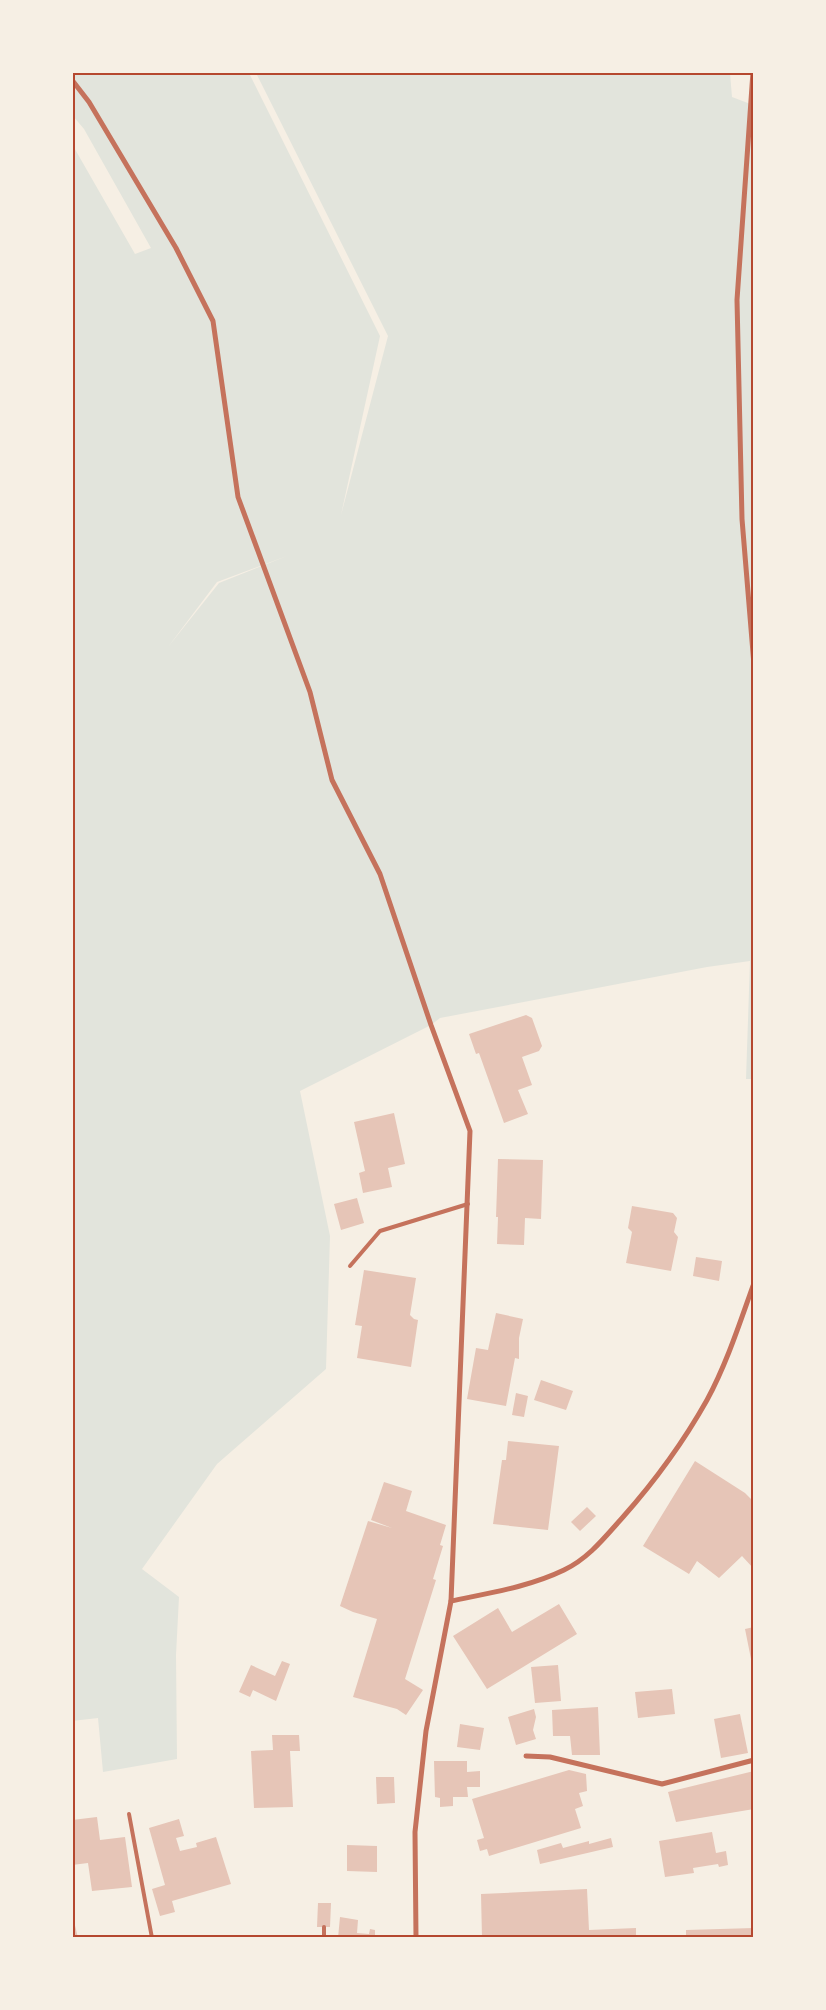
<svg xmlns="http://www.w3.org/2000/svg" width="826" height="2010" font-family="Raleway,sans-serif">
	<rect width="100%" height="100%" fill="#f6efe4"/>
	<!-- green -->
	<path fill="#e2e4dc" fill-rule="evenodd" d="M73,73H249L380,336L341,515L388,336L256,73H730L732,97L753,105V1079H746L750,961L707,967L440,1018L431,1025L300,1091L330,1236L326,1369L217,1464L142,1569L179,1597L176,1655L177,1759L103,1772L98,1718L72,1721V144L135,254L151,248L84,129L73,116ZM287,556L219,583L168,647L217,582Z"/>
	<!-- building -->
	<g fill="#e6c5b7">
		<polygon points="526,1015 532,1018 542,1046 539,1051 522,1057 532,1085 518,1090 528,1114 504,1123 479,1053 476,1054 469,1034"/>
		<polygon points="394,1113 405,1164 388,1168 392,1187 363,1193 359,1173 365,1171 354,1122"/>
		<polygon points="498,1159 543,1160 541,1219 525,1218 524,1245 497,1244 498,1217 496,1217"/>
		<polygon points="357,1198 364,1223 341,1230 334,1204"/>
		<polygon points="632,1206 673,1213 677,1218 674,1232 678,1237 671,1271 626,1263 632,1232 628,1228"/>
		<polygon points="696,1257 722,1261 719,1281 693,1276"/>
		<polygon points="364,1270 416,1278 410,1315 414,1319 418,1320 411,1367 357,1358 362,1326 355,1325"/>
		<polygon points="496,1313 523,1319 519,1338 519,1359 515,1358 506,1406 467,1399 476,1348 488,1350"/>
		<polygon points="541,1380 573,1391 566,1410 534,1400"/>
		<polygon points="516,1393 528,1396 524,1417 512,1415"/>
		<polygon points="508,1441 559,1446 548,1530 493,1524 502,1460 506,1460"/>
		<polygon points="695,1461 745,1493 754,1502 754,1569 742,1556 719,1578 697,1561 689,1574 643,1546"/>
		<polygon points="384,1482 412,1491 406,1511 446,1525 440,1545 443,1546 433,1579 436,1580 405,1679 423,1690 406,1715 397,1709 353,1697 377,1619 353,1612 340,1606 368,1521 392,1528 371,1520"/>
		<polygon points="587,1507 596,1516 580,1531 571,1522"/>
		<polygon points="559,1604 577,1634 487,1689 453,1636 498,1608 512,1632"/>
		<polygon points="754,1627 754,1669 753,1669 745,1629"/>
		<polygon points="282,1661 290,1664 276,1701 253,1690 250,1697 239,1692 251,1665 275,1676"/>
		<polygon points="558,1665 561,1701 535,1703 531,1667"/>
		<polygon points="672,1689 675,1714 638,1718 635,1692"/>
		<polygon points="598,1707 600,1755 572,1755 570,1736 553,1736 552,1710"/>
		<polygon points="534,1709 536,1717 533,1730 536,1739 516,1745 508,1717"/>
		<polygon points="740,1714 748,1753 721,1758 714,1719"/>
		<polygon points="460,1724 484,1728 480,1750 457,1747"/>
		<polygon points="272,1735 299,1735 300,1751 290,1751 293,1807 254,1808 251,1751 273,1750"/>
		<polygon points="434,1761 467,1761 467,1772 480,1771 480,1787 467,1787 468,1797 453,1797 453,1806 440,1807 440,1798 435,1797"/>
		<polygon points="569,1770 586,1774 587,1791 579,1793 583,1806 575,1809 581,1828 489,1856 487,1849 480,1851 477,1840 484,1838 472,1799"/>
		<polygon points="754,1771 754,1809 676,1822 668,1792"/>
		<polygon points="376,1777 394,1777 395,1803 377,1804"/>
		<polygon points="97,1817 100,1840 125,1837 132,1887 92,1891 88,1863 72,1865 72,1820"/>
		<polygon points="179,1819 184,1836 176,1838 180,1851 197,1847 196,1843 216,1837 231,1884 172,1901 175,1912 160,1916 152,1889 165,1885 149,1828"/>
		<polygon points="712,1832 716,1853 726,1851 728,1865 719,1867 718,1864 693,1868 694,1873 665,1877 659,1841"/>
		<polygon points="611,1838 613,1847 540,1864 537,1850 561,1843 563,1848 589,1841 589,1844"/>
		<polygon points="347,1845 377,1846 377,1872 347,1871"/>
		<polygon points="587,1889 589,1930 636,1928 636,1938 482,1938 481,1894"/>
		<polygon points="318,1903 331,1903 330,1927 317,1927"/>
		<polygon points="72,1917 73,1917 78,1938 72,1938"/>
		<polygon points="340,1917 358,1920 357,1933 369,1934 370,1929 375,1930 375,1935 386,1938 338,1938"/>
		<polygon points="754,1928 754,1938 686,1938 686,1930"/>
	</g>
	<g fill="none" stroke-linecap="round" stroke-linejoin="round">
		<!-- service -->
		<g stroke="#c5725c" stroke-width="4">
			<polyline points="350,1266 380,1231 468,1204"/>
			<polyline points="129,1814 152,1938"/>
			<polyline points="324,1938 324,1927"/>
		</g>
		<!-- minor -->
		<g stroke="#c5725c" stroke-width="5">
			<polyline points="753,72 737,300 742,519 754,665"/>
			<polyline points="72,80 89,102 176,248 213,321 238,497 310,692 332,780 380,874 431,1025 470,1131 451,1601 426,1731 415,1832 416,1938"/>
			<path d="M451,1601C489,1593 529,1587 564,1570C589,1558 605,1537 623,1517C655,1481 684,1441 707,1400C727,1363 740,1322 754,1283"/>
			<polyline points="526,1756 550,1757 662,1784 754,1760"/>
		</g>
	</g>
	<!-- border -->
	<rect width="826" height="2010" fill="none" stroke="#f6efe4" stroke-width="148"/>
	<rect x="74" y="74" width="678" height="1862" fill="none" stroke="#b5482f" stroke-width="2"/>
</svg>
